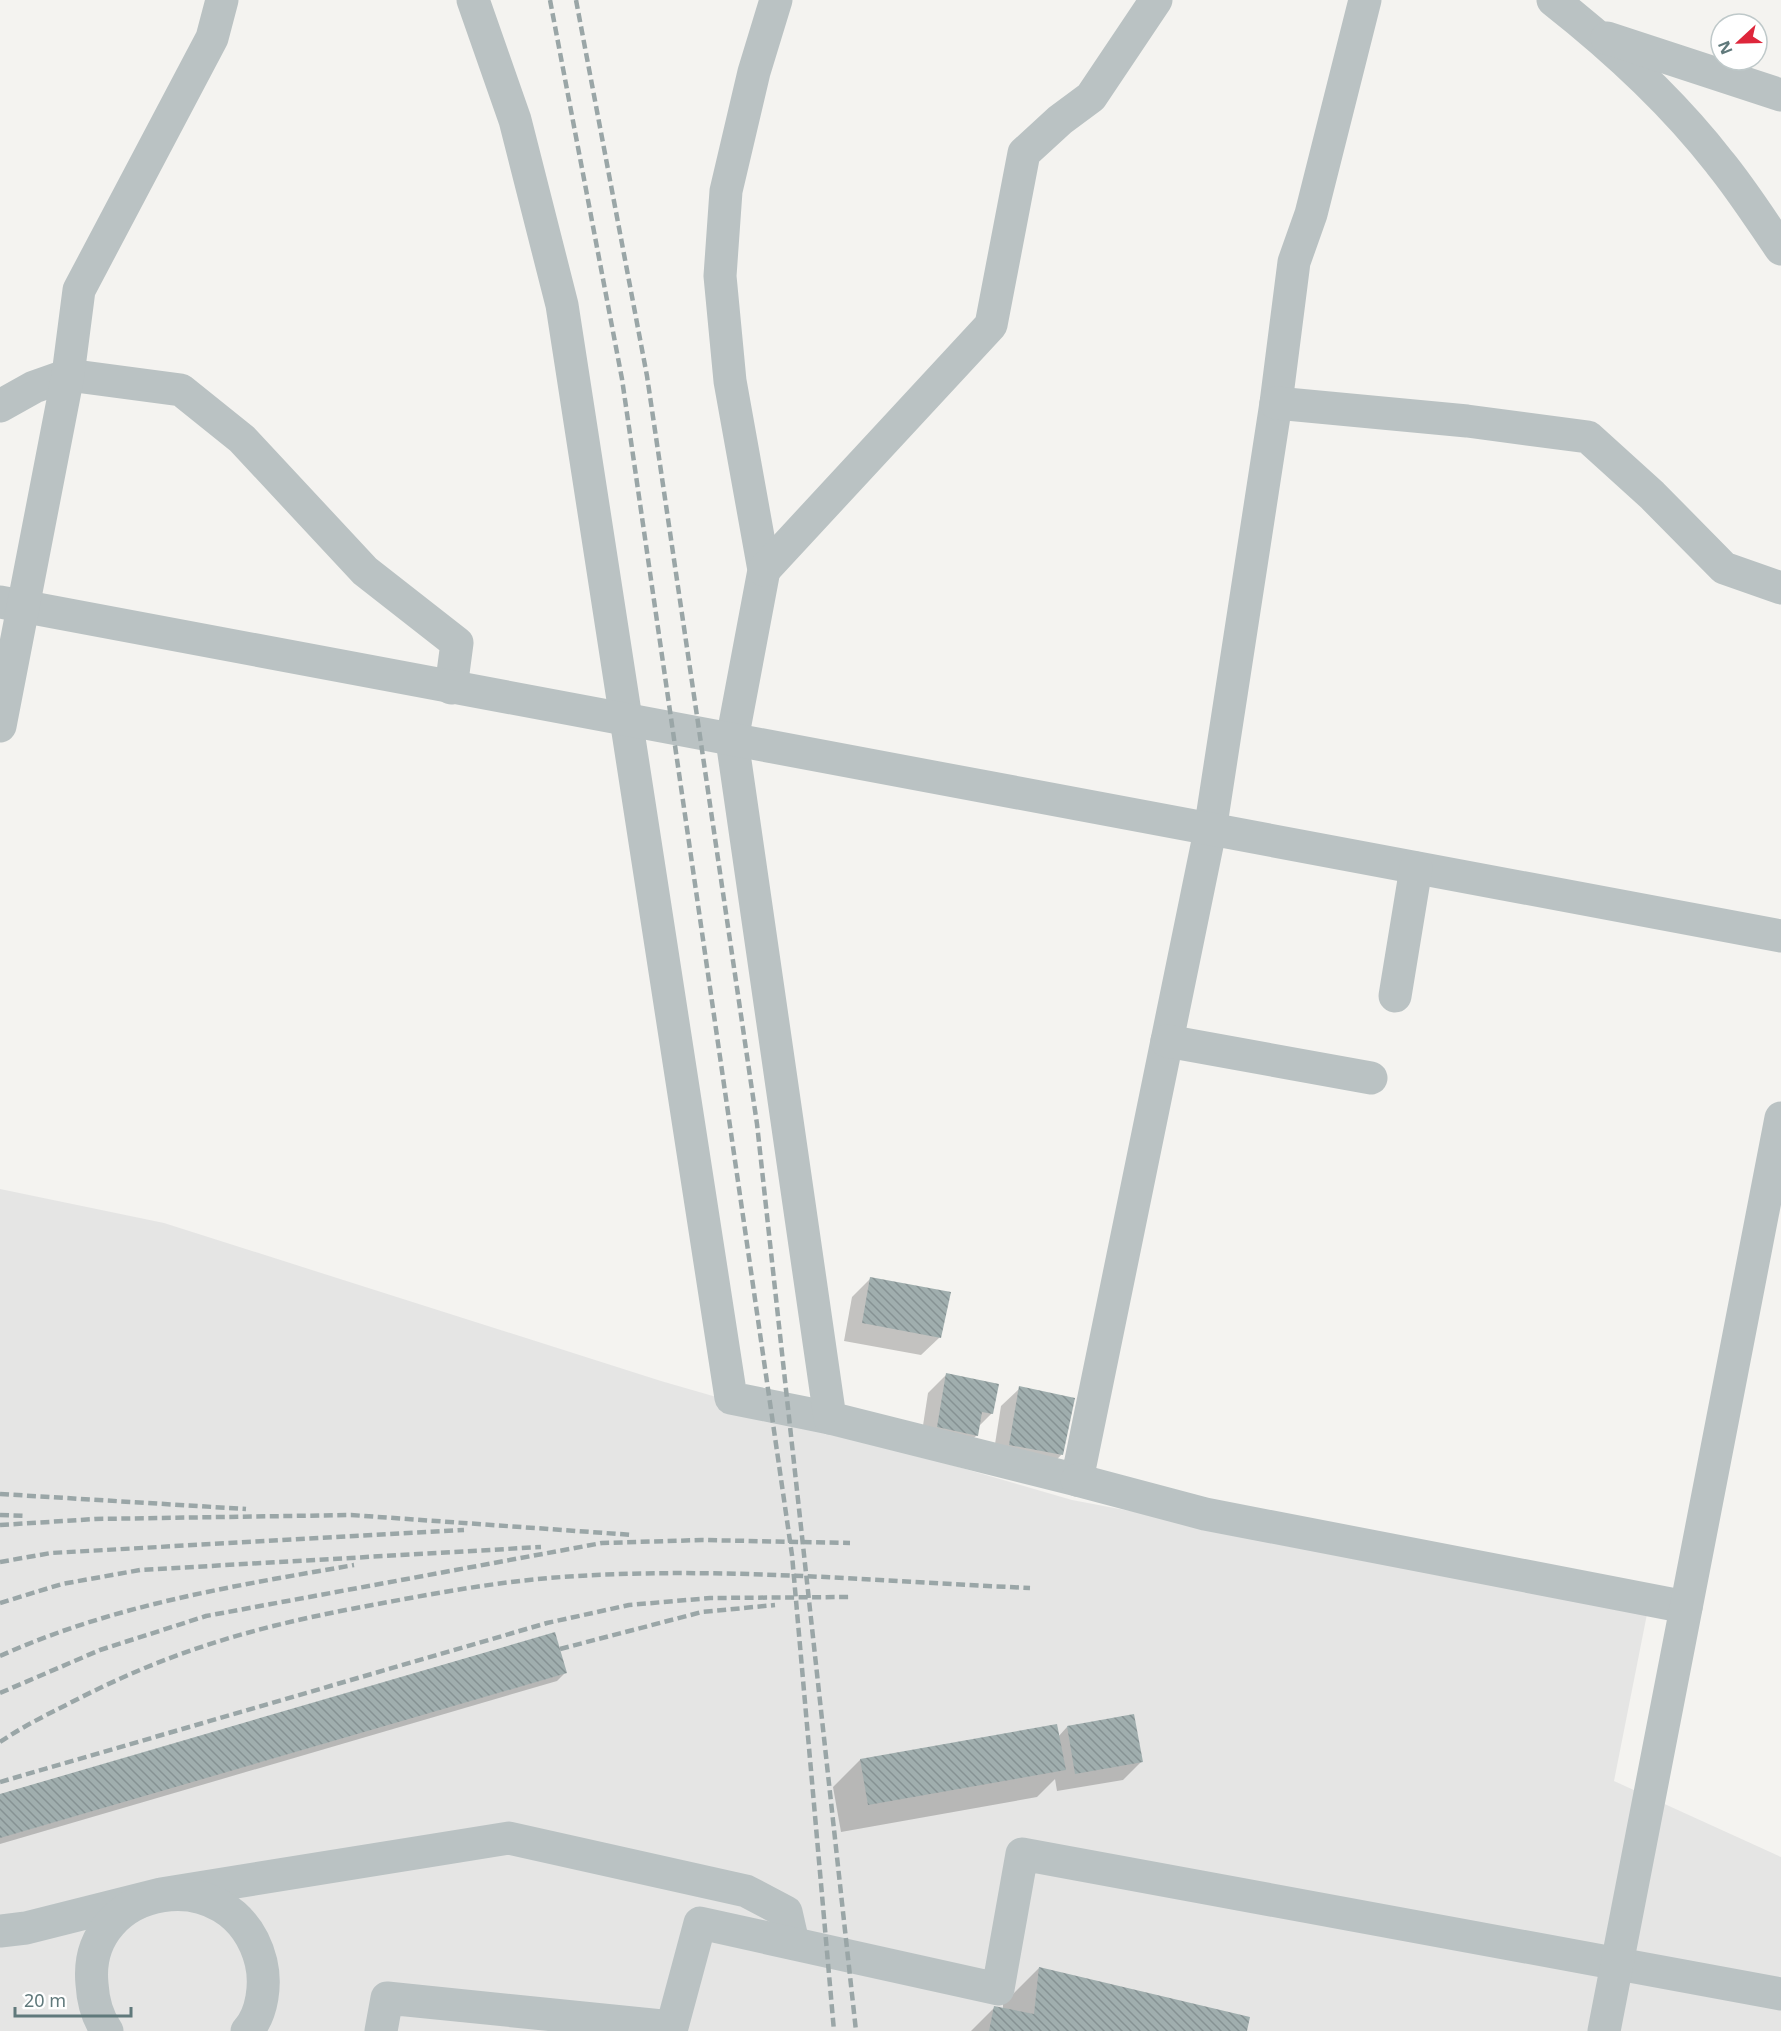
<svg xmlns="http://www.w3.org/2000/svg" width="1781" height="2031" font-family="'Noto Sans',sans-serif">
	<defs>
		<pattern id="building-back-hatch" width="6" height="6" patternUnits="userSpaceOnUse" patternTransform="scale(1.5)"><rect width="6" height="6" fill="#a0aeae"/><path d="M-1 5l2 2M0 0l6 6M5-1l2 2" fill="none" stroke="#869293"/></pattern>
	</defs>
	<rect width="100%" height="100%" fill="#f4f3f0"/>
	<!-- built -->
	<polygon fill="#e5e5e4" points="0,1189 164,1223 661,1381 1072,1500 1648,1609 1614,1781 1781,1857 1781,2031 0,2031"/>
	<!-- shadow -->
	<g fill="#0003">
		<polygon points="870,1279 940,1337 921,1355 844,1341 852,1297"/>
		<polygon points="946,1375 992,1413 978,1427 977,1435 958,1453 920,1445 928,1393"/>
		<polygon points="1020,1388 1062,1454 1044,1473 992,1463 1001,1406"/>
		<polygon points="566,1672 557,1681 0,1844 0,1796"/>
		<polygon points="1067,1727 1141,1762 1123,1780 1057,1791 1055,1779 1037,1797 841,1832 833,1787 860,1760 1058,1737"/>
		<polygon points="1039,1968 1246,2031 971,2031 994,2008 1003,2010 1003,2004"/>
	</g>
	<!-- building -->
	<g fill="url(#building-back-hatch)">
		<polygon points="870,1277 951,1292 941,1338 862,1323"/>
		<polygon points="946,1373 999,1384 993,1414 982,1412 978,1436 937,1427"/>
		<polygon points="1019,1386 1075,1398 1063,1455 1009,1445"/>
		<polygon points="555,1632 567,1673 0,1838 0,1794"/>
		<polygon points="1134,1714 1143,1762 1075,1774 1067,1726"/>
		<polygon points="1057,1724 1066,1770 868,1805 860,1759"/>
		<polygon points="1039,1967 1250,2017 1247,2031 989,2031 994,2006 1034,2014"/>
	</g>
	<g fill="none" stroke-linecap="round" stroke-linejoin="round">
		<!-- minor -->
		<g stroke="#bac2c3" stroke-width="33">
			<polyline points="473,0 515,120 562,305 731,1398 830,1418"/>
			<polyline points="776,0 754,72 726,191 720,276 730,381 764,570 732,740 830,1418 1077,1480 1210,831 1276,403 1294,262 1311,214 1365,0"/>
			<path d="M1553,0C1614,48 1672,101 1720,163C1742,190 1761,220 1781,249"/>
			<polyline points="1607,38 1781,95"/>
			<polyline points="1276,403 1467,421 1588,437 1652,495 1724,568 1781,588"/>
			<polyline points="0,406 34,387 68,375 181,390 242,439 365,571 457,643 451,688"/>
			<polyline points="764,570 991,325 1024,153 1060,120 1091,97 1156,0"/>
			<polyline points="0,602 1781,936"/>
			<polyline points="0,726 68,375 79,290 212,38 222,0"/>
			<polyline points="1395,996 1416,868"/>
			<polyline points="1167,1041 1371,1078"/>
			<polyline points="1077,1480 1205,1514 1686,1607"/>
			<polyline points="0,1931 26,1928 161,1894 509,1838 746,1891 786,1912 793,1943"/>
			<path d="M107,2031C97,2017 93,2001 92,1984C82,1884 234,1856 261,1962C266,1983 263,2014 247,2031"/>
			<polyline points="381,2031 387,1998 672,2027 700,1923 998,1989 1022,1854 1781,1994"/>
			<polyline points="1604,2031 1781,1118"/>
		</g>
		<!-- rail -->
		<g stroke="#9aa6a7" stroke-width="4.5" stroke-dasharray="9 4.5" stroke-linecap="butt">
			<polyline points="550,0 622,379 792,1555 834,2031"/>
			<polyline points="576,0 647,376 757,1124 856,2031"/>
			<polyline points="0,1494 246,1509"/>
			<polyline points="0,1515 26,1516"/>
			<polyline points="0,1525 95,1519 351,1515 633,1535"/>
			<polyline points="0,1562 51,1553 464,1530"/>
			<polyline points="0,1603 62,1584 140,1570 541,1547"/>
			<polyline points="560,1649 702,1612 775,1605"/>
			<path d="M0,1656C113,1605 233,1586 354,1565"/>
			<polyline points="0,1693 100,1650 206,1616 602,1543 702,1540 850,1543"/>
			<path d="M0,1742C22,1727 46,1715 70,1703C164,1654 247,1629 351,1609C421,1596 491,1582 562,1577C717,1566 875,1581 1030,1588"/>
			<polyline points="0,1782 547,1623 629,1605 710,1598 850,1597"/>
		</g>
	</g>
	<!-- north arrow -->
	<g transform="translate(1739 42) rotate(248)"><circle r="28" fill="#ffffff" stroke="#bfc9ca" stroke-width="1.5"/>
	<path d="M0-4.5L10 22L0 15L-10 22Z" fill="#de263b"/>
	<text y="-9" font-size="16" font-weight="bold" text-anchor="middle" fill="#60797b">N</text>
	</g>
	<!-- scale -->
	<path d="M15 2007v9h116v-9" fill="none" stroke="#60797b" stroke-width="3"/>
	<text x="24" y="2007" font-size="18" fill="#60797b" stroke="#ffffff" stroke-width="4.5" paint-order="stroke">20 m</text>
</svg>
